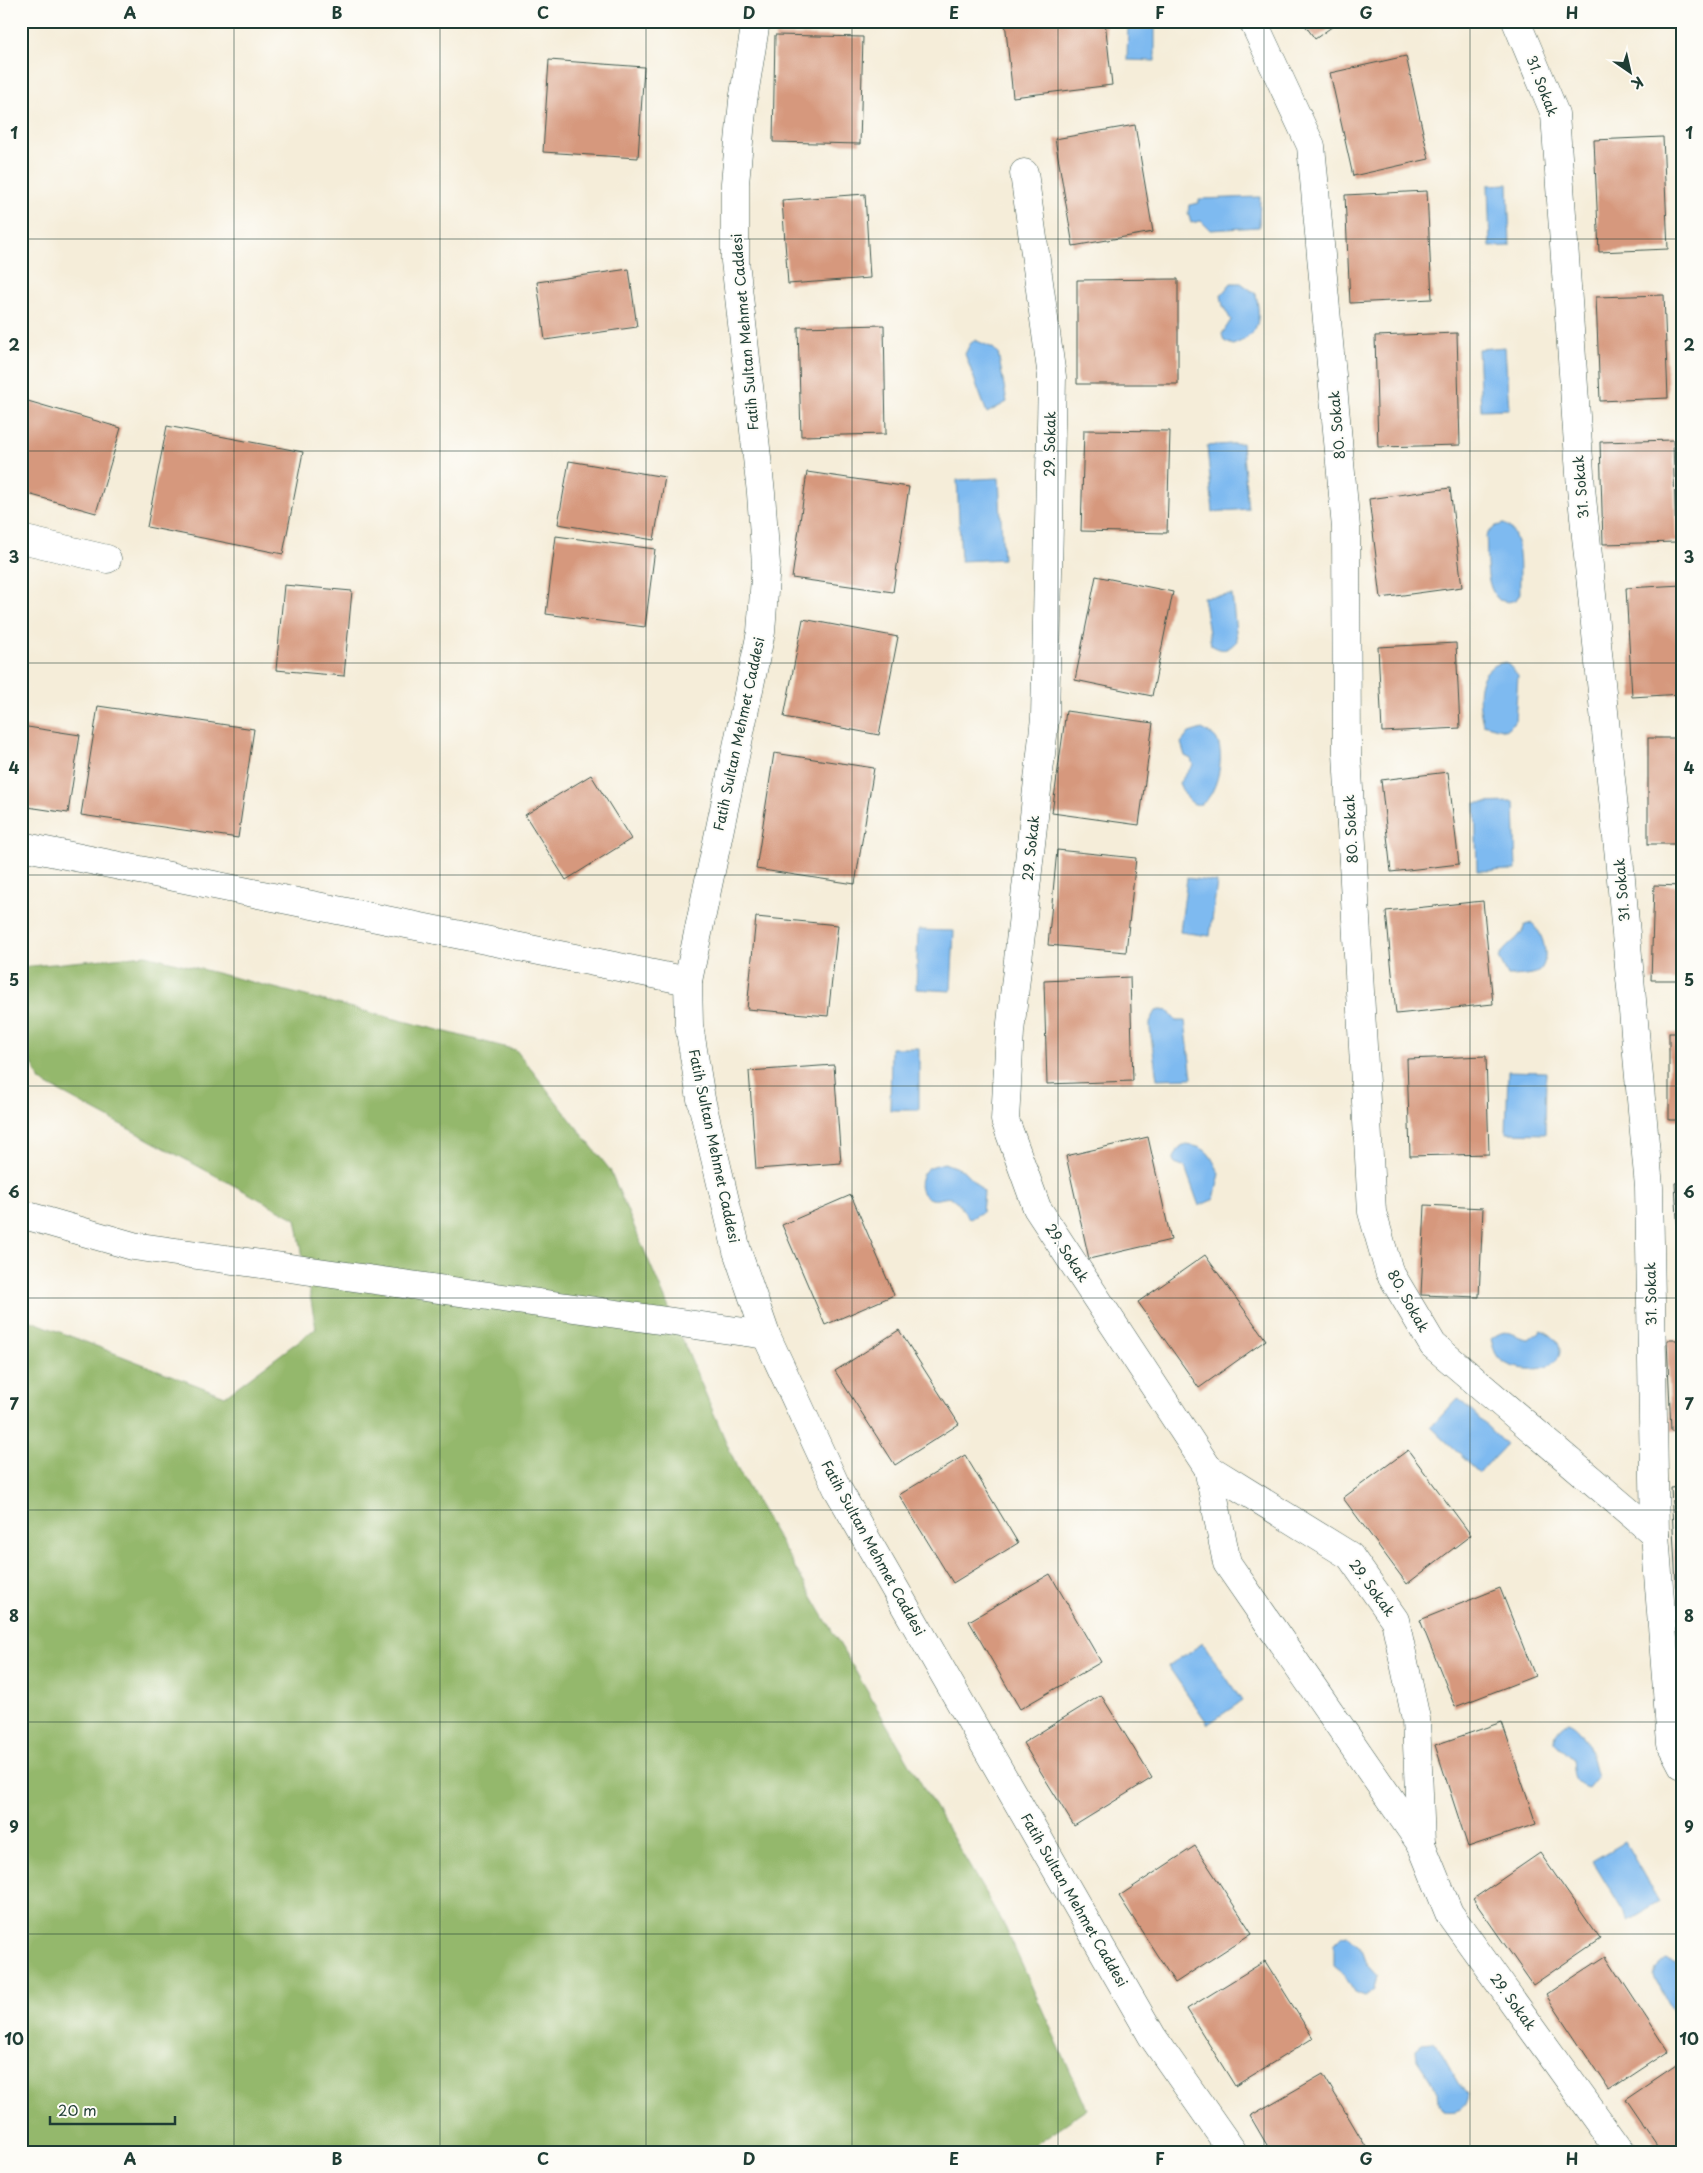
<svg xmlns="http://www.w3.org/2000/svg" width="1703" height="2173" font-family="'Playpen Sans',sans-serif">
	<rect width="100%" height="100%" fill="#fdfcf7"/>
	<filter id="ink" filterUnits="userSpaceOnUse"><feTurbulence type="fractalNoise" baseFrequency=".02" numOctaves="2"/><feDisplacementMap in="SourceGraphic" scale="10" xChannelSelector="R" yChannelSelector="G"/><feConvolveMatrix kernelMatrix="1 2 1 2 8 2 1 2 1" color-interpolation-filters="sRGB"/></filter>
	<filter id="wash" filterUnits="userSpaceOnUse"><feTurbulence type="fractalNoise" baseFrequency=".0096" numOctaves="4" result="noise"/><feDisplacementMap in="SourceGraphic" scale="20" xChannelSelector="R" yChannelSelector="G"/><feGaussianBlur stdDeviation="1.12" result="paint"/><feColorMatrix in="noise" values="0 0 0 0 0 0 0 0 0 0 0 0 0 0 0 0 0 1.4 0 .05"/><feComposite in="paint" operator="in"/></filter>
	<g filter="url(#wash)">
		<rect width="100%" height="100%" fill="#f5edd9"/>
		<!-- forest -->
		<polygon fill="#94b86c" stroke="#5a7a50" points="146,955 516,1050 610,1170 738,1470 1005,1927 1087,2109 1024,2152 21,2152 21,1317 225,1396 316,1328 296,1219 40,1081 21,1038 21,967"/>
		<!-- water -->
		<g fill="#7ebaf0" stroke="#4e7c92">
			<polygon points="1128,21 1155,21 1155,61 1127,60"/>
			<polygon points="1508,184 1510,246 1490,247 1488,185"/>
			<polygon points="1260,197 1259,227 1210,230 1201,221 1191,223 1188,213 1189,205 1199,203 1199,199"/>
			<path d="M1231,283H1241L1256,294C1261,321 1260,334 1233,345L1224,341L1222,334L1231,320L1223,306L1221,295Z"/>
			<polygon points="975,340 993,348 998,353 1007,402 987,413 965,354 970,344"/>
			<polygon points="1505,347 1509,409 1481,410 1478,349"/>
			<polygon points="1242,443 1248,509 1213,512 1207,446"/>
			<polygon points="999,478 1003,559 961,561 957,480"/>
			<path d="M1504,524C1524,532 1519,574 1520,593L1516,600L1508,602L1499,600C1483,585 1488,554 1486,535L1496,526Z"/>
			<path d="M1232,595L1237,641C1227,651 1223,652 1211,645L1203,597Z"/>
			<path d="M1506,662L1518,675L1515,722L1505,730L1483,724C1477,699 1474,667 1506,662Z"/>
			<path d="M1202,729C1207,732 1215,735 1217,740C1230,763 1203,842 1179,783L1193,765L1191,759L1185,756L1181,743L1189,733Z"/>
			<polygon points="1514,802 1516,870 1477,871 1475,803"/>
			<polygon points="1187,878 1217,882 1210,936 1180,932"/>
			<path d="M1532,923C1543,932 1552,962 1538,972C1534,975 1513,976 1508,976L1499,958C1505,944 1520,941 1525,925Z"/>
			<polygon points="918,930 954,931 951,991 916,989"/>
			<polygon points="1161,1010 1168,1011 1176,1021 1185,1021 1192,1078 1157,1079 1150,1029 1150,1022 1156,1011"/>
			<polygon points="891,1048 919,1048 919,1110 890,1110"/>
			<polygon points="1508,1071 1546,1072 1545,1134 1506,1133"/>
			<path d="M1183,1145C1208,1146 1209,1153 1220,1174L1214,1199L1199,1206L1185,1167L1175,1163L1173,1160L1179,1148Z"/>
			<path d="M944,1163L963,1170L984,1192L982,1212L970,1219C964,1214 961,1205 955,1200C948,1194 939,1201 932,1199C918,1197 917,1179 926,1170C930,1166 938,1165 944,1163Z"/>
			<path d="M1541,1330C1556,1335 1569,1352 1552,1364C1540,1373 1507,1370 1498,1357C1494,1352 1493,1346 1491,1339C1509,1325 1510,1337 1529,1339Z"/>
			<polygon points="1458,1398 1506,1445 1479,1473 1431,1427"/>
			<polygon points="1203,1643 1242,1701 1208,1724 1168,1666"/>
			<path d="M1568,1722C1587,1729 1592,1759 1597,1777L1588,1788C1571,1783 1574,1774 1572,1759L1555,1743C1555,1732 1559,1728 1568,1722Z"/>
			<polygon points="1625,1842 1659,1902 1629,1920 1593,1861"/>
			<polygon points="1348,1935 1360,1947 1366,1964 1377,1976 1374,1990 1365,1996 1354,1992 1344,1974 1334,1966 1334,1944 1342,1936"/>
			<polygon points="1666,1960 1679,1965 1682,1970 1682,2018 1675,2015 1654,1976 1656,1969"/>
			<path d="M1433,2043L1437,2046L1458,2083L1468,2094C1466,2109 1458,2113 1444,2111L1439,2104L1438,2091L1417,2060L1416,2049L1422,2044Z"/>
		</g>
		<g id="blocks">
			<!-- building -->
			<g fill="#d6987d">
				<polygon points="1005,21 1105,21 1112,85 1013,97"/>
				<polygon points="1302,21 1340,21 1315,39"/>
				<polygon points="775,35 863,37 860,144 773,142"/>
				<polygon points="1406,56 1429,159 1353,176 1330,73"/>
				<polygon points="549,60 644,67 638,158 543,152"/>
				<polygon points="1135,125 1153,232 1073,246 1055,139"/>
				<polygon points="1663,137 1668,249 1599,252 1594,140"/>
				<polygon points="1427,191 1432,299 1350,303 1345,195"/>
				<polygon points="865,194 870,278 788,284 782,200"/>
				<polygon points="629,269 637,327 545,340 537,282"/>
				<polygon points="1178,279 1178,384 1077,384 1077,280"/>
				<polygon points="1664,295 1668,398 1600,401 1596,297"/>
				<polygon points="884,325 886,434 801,436 798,327"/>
				<polygon points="1457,333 1460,445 1378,447 1375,336"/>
				<polygon points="21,399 121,428 96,513 21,492"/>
				<polygon points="167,426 303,452 283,554 147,527"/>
				<polygon points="1084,430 1170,431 1167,533 1081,531"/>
				<polygon points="1673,440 1676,542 1603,544 1600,442"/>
				<polygon points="569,461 665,477 654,540 558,524"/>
				<polygon points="807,472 909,487 893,592 792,578"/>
				<polygon points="1450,488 1462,587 1381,598 1369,499"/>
				<polygon points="556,536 655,549 645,627 546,614"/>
				<polygon points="1096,576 1173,592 1152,696 1075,680"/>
				<polygon points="284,585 352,591 344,676 276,670"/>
				<polygon points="1682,585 1682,694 1632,697 1626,588"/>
				<polygon points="803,619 898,637 879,735 784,717"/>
				<polygon points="1456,643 1460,728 1382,732 1378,647"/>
				<polygon points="98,706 254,729 238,838 81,815"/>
				<polygon points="1066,711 1153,723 1139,825 1052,813"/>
				<polygon points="21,726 80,735 68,813 21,806"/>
				<rect x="1648" y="738" width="34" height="106"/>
				<polygon points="774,753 874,768 855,884 756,869"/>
				<polygon points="1448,772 1459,864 1391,872 1381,780"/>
				<polygon points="591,775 631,839 566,880 525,815"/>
				<polygon points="1057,850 1136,858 1126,952 1048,945"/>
				<polygon points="1654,885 1682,886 1682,980 1651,980"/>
				<polygon points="1483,901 1493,1004 1396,1014 1386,911"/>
				<polygon points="756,917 838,925 828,1016 747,1009"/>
				<polygon points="1130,977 1133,1081 1047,1084 1044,981"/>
				<rect x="1669" y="1033" width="13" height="87"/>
				<polygon points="1486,1056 1489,1154 1410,1156 1407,1059"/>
				<polygon points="834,1065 841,1163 756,1169 749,1071"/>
				<polygon points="1148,1137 1171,1240 1089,1259 1066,1156"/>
				<polygon points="1682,1182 1682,1269 1680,1269 1675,1183"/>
				<polygon points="851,1195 894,1295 825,1325 782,1225"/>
				<polygon points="1425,1205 1483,1208 1479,1297 1421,1295"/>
				<polygon points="1205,1255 1266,1340 1199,1388 1138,1302"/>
				<polygon points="899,1330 959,1424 895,1465 835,1371"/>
				<polygon points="1667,1340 1682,1340 1682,1430 1671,1431"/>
				<polygon points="1408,1450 1471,1535 1407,1584 1343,1498"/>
				<polygon points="965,1455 1018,1543 953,1583 899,1495"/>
				<polygon points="1682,1487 1682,1587 1676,1587 1671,1488"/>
				<polygon points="1050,1574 1101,1662 1020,1709 969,1621"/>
				<polygon points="1500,1588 1535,1676 1455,1707 1420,1620"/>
				<polygon points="1101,1695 1152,1778 1074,1826 1023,1743"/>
				<polygon points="1502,1722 1536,1824 1468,1847 1435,1745"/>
				<polygon points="1195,1846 1252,1933 1175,1983 1119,1896"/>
				<polygon points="1540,1853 1600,1939 1533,1985 1473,1899"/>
				<polygon points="1606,1956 1668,2051 1609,2090 1546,1995"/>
				<polygon points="1265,1961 1313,2038 1235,2086 1187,2009"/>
				<polygon points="1682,2061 1682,2152 1662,2152 1626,2099"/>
				<polygon points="1323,2074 1369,2152 1271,2152 1250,2116"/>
			</g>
		</g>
	</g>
	<g filter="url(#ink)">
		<use href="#blocks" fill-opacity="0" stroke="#3f574d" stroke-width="1"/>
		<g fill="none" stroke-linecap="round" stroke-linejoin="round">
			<!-- street casing -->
			<g stroke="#3f574d" stroke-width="29">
				<g id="street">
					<polyline points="1253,21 1311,146 1346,528 1347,753 1372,1212 1389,1271 1433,1345 1655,1534"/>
					<polyline points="1516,21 1555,114 1581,488 1619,857 1649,1187 1655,1534 1671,1744 1682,1765"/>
					<polyline points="1024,173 1052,377 1045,718 1010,1032 1005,1120 1037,1208 1208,1468 1227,1563 1421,1844 1449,1913 1621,2152"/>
					<polyline points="21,539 107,559"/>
					<polyline points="21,846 688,981"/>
					<polyline points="21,1214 133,1246 766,1335"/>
					<polyline points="1208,1468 1350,1556 1395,1620 1416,1719 1421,1844"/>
				</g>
			</g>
			<!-- secondary casing -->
			<g stroke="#3f574d" stroke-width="29">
				<polyline id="secondary" points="756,21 743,101 735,183 735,261 761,493 766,564 761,632 688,981 689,1025 701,1099 737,1251 766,1335 837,1488 1152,2036 1233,2152"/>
			</g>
			<!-- street -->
			<use href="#street" stroke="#fff" stroke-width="28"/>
			<!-- secondary -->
			<use href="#secondary" stroke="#fff" stroke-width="28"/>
		</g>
	</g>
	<!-- grid -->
	<path fill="none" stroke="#1f3d34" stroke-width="1" stroke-opacity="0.55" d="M234,21V2152M440,21V2152M646,21V2152M852,21V2152M1058,21V2152M1264,21V2152M1470,21V2152M21,239H1682M21,451H1682M21,663H1682M21,875H1682M21,1086H1682M21,1298H1682M21,1510H1682M21,1722H1682M21,1934H1682"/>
	<g text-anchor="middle" stroke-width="4" stroke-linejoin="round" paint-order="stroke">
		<!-- street labels -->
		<g font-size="14" fill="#1f3d34" stroke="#fdfcf7">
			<text transform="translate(1542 86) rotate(69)" y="5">31. Sokak</text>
			<text transform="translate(745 332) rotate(-95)" y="5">Fatih Sultan Mehmet Caddesi</text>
			<text transform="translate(1337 425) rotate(-95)" y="5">80. Sokak</text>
			<text transform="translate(1050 444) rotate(-89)" y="5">29. Sokak</text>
			<text transform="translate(1581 487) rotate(-95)" y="5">31. Sokak</text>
			<text transform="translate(739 734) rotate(-78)" y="5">Fatih Sultan Mehmet Caddesi</text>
			<text transform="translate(1351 829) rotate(-93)" y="5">80. Sokak</text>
			<text transform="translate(1031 848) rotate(-84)" y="5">29. Sokak</text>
			<text transform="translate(1622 890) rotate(-95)" y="5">31. Sokak</text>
			<text transform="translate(714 1146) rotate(78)" y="5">Fatih Sultan Mehmet Caddesi</text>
			<text transform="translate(1067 1253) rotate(57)" y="5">29. Sokak</text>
			<text transform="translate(1651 1294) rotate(-91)" y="5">31. Sokak</text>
			<text transform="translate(1408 1301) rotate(61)" y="5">80. Sokak</text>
			<text transform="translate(873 1548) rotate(61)" y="5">Fatih Sultan Mehmet Caddesi</text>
			<text transform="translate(1372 1588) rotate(54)" y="5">29. Sokak</text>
			<text transform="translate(1074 1900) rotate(60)" y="5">Fatih Sultan Mehmet Caddesi</text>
			<text transform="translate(1513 2002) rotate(54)" y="5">29. Sokak</text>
		</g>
	</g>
	<!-- margin -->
	<rect width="1703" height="2173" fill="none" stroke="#fdfcf7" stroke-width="55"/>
	<!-- north arrow -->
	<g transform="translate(1630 72) rotate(146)" stroke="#fdfcf7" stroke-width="4" paint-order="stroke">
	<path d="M0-4L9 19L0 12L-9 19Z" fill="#1f3d34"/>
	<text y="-8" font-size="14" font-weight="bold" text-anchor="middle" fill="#1f3d34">K</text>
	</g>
	<!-- scale -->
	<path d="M50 2116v8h125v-8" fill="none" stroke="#1f3d34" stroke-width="2.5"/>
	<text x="58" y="2116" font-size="15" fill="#1f3d34" stroke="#fdfcf7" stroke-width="4" paint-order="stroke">20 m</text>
	<rect x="28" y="28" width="1648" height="2118" fill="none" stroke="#1f3d34" stroke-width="2"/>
	<g font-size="16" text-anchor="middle" font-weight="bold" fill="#1f3d34">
		<text x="130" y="19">A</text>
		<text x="337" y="19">B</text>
		<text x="543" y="19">C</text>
		<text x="749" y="19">D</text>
		<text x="954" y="19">E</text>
		<text x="1160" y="19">F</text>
		<text x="1366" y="19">G</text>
		<text x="1572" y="19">H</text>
		<text x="14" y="139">1</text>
		<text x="1689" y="139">1</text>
		<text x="14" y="351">2</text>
		<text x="1689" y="351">2</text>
		<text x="14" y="563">3</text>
		<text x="1689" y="563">3</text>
		<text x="14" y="774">4</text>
		<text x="1689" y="774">4</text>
		<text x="14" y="986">5</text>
		<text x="1689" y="986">5</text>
		<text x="14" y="1198">6</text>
		<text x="1689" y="1198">6</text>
		<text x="14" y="1410">7</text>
		<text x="1689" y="1410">7</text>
		<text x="14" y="1622">8</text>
		<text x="1689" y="1622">8</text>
		<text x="14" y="1833">9</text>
		<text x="1689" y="1833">9</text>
		<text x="14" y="2045">10</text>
		<text x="1689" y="2045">10</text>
		<text x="130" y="2165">A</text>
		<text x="337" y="2165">B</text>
		<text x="543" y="2165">C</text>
		<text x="749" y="2165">D</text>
		<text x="954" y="2165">E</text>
		<text x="1160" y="2165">F</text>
		<text x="1366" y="2165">G</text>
		<text x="1572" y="2165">H</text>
	</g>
</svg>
